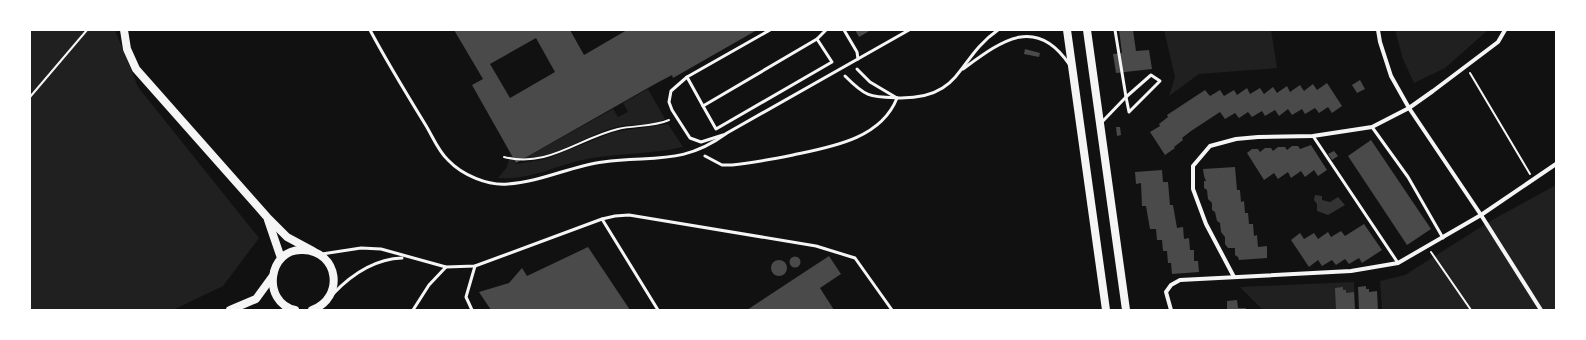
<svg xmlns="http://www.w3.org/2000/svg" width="1586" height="340" font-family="Georgia,serif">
	<rect width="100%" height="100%" fill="#111"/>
	<!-- green -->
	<g fill="#202020">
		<polygon points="30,30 115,30 138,87 259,238 223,286 173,310 30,310"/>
		<polygon points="1164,30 1271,30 1277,68 1199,74 1169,96 1175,77"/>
		<polygon points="1395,30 1488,30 1445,68 1414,83 1403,59"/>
		<path d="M648,89L665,119C651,127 632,123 616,127C591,133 549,161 525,158L613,109L618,117L628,112L623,103Z"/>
		<path d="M668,124L683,147C653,154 623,153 592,158C560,163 531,181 498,178L507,167L510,154L516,164L546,159L614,132Z"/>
		<polygon points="1556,185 1556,310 1382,310 1380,281 1405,275 1492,220"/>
		<polygon points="1354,282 1355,310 1263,310 1240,287"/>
	</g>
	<!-- water -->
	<polygon fill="#333" points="1315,195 1322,196 1322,200 1330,202 1338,197 1345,205 1328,215 1317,211 1317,204 1314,200"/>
	<!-- building -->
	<g fill="#4a4a4a" fill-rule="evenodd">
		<path d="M454,30H570L584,55L627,30H757L673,78L672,75L655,84L516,163L472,85L483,79ZM536,38L555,72L510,98L490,64Z"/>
		<polygon points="855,30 871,30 859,37"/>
		<polygon points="1119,30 1133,30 1136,51 1149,50 1152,69 1116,73 1113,54 1122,53"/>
		<polygon points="1025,49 1040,53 1039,57 1024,54"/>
		<polygon points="1360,80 1365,89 1357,93 1352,85"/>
		<polygon points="1327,83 1342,106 1332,113 1328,107 1319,113 1315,108 1305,114 1302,109 1292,115 1288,109 1279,116 1275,110 1265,116 1262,111 1252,117 1248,112 1239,118 1235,113 1225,119 1220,112 1191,131 1182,138 1183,140 1174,147 1175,148 1165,155 1150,132 1160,126 1159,124 1168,117 1167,115 1205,90 1210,96 1220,90 1224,96 1234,90 1237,95 1247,88 1250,94 1260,88 1264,94 1273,87 1277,93 1287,86 1290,92 1300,85 1304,91 1313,84 1317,90"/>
		<polygon points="1116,127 1120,127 1121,135 1117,136"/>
		<polygon points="1371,140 1431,229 1407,245 1348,156"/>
		<polygon points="1311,145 1327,170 1318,176 1314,170 1305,177 1301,171 1291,178 1288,172 1278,179 1274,173 1264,180 1247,153 1252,149 1258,149 1260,152 1265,148 1271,148 1273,151 1278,147 1285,147 1287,150 1292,146 1298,146 1300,149"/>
		<polygon points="1334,151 1338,156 1332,160 1328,154"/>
		<polygon points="1235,167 1237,190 1240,190 1241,202 1244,201 1245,213 1248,213 1249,224 1253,224 1254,236 1257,235 1258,247 1267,246 1267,258 1239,260 1238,257 1235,255 1235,248 1228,248 1225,244 1225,237 1221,232 1220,223 1217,221 1215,212 1212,210 1212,203 1208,199 1207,190 1204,188 1204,181 1206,181 1204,176 1203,169"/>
		<polygon points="1162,170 1163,182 1168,182 1170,205 1173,205 1177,228 1183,227 1184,239 1189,238 1190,250 1194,250 1194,261 1198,261 1199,272 1172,274 1171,263 1168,263 1167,251 1163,251 1162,240 1157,240 1156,229 1150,229 1146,206 1142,206 1141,183 1136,184 1135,172"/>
		<polygon points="1364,224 1382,250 1362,263 1359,258 1349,264 1345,259 1336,265 1332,260 1322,266 1318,260 1309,267 1291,240 1300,233 1304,239 1314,233 1318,239 1328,232 1331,237 1341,231 1345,236"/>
		<polygon points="588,247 630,310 491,310 479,292 509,283 522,268 527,276"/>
		<polygon points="829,256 841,274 820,288 834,310 747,310"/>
		<circle cx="795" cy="262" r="5.5"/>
		<circle cx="779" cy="268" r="8"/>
		<polygon points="1366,286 1366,289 1369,289 1369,292 1377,291 1378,310 1359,310 1358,287"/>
		<polygon points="1343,287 1343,290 1346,290 1346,293 1354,292 1355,310 1336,310 1335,288"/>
		<polygon points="1237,300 1238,308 1246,308 1246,310 1227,310 1227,301"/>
	</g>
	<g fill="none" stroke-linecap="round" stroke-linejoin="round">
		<!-- path -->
		<g stroke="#f5f5f5" stroke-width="2">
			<polyline points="1470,73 1530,174"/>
			<polyline points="30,97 87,30"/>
			<path d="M504,157C548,168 577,139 618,129C635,125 653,127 669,120"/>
			<polyline points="1431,252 1471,310"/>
		</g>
		<!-- service -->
		<g stroke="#f5f5f5" stroke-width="3">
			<path d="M370,30C387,62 406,93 425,124C432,135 438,151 448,160C462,175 488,186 508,184C541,182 571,166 603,162C653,155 682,166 727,133L909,30"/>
			<polyline points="844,30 857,52 858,59"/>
			<polygon points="817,39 832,62 716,129 703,106"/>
			<polyline points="817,39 826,30"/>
			<polyline points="857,69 870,82 897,98"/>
			<path d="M963,69C1000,42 1035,14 1069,64"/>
			<polygon points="1151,75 1160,81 1129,112 1126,97"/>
			<path d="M845,76C867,98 870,97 899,98C963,99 956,59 998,30"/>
			<polyline points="687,77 703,106"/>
			<polyline points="1101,123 1126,97 1115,30"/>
			<polyline points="1372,127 1408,177 1443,238"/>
			<polyline points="723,135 701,142 690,138 672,110 669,102 671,91 687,77 770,30"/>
			<polyline points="1313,136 1398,263"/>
			<path d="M705,156L722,165H732C753,163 773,159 793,155C831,147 881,139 897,98"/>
			<polyline points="602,219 658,310"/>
			<polyline points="322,254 361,248 381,249 446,267 475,266 602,219 615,216 629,215 816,246 855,258 892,310"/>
			<path d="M333,294C352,274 375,259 402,258"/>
			<polyline points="413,310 429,285 446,267"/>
			<polyline points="472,310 466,297 475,266"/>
		</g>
		<!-- minor -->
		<g stroke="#f5f5f5" stroke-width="4">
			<polyline points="1378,30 1380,42 1391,76 1409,108 1481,215 1541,310"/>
			<polyline points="1234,277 1206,224 1193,189 1193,166 1210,146 1236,139 1258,137 1313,136 1372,127 1409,108 1433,91 1498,42 1505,30"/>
			<polyline points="1171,310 1166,292 1171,285 1180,280 1351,271 1398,263 1481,215 1556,164"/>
		</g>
		<!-- secondary -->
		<g stroke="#f5f5f5" stroke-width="8">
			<polyline points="124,30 127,49 136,69 267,217 287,237 313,251"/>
			<polyline points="1067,30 1106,310"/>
			<polyline points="1087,30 1126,310"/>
			<polyline points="268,220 281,258"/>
			<polyline points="230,310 256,299 272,277"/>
			<path d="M295,310C261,302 268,248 303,250C339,251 345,298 312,310"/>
		</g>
	</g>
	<!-- border -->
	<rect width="1586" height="340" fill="none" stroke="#ffffff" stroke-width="62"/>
</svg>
